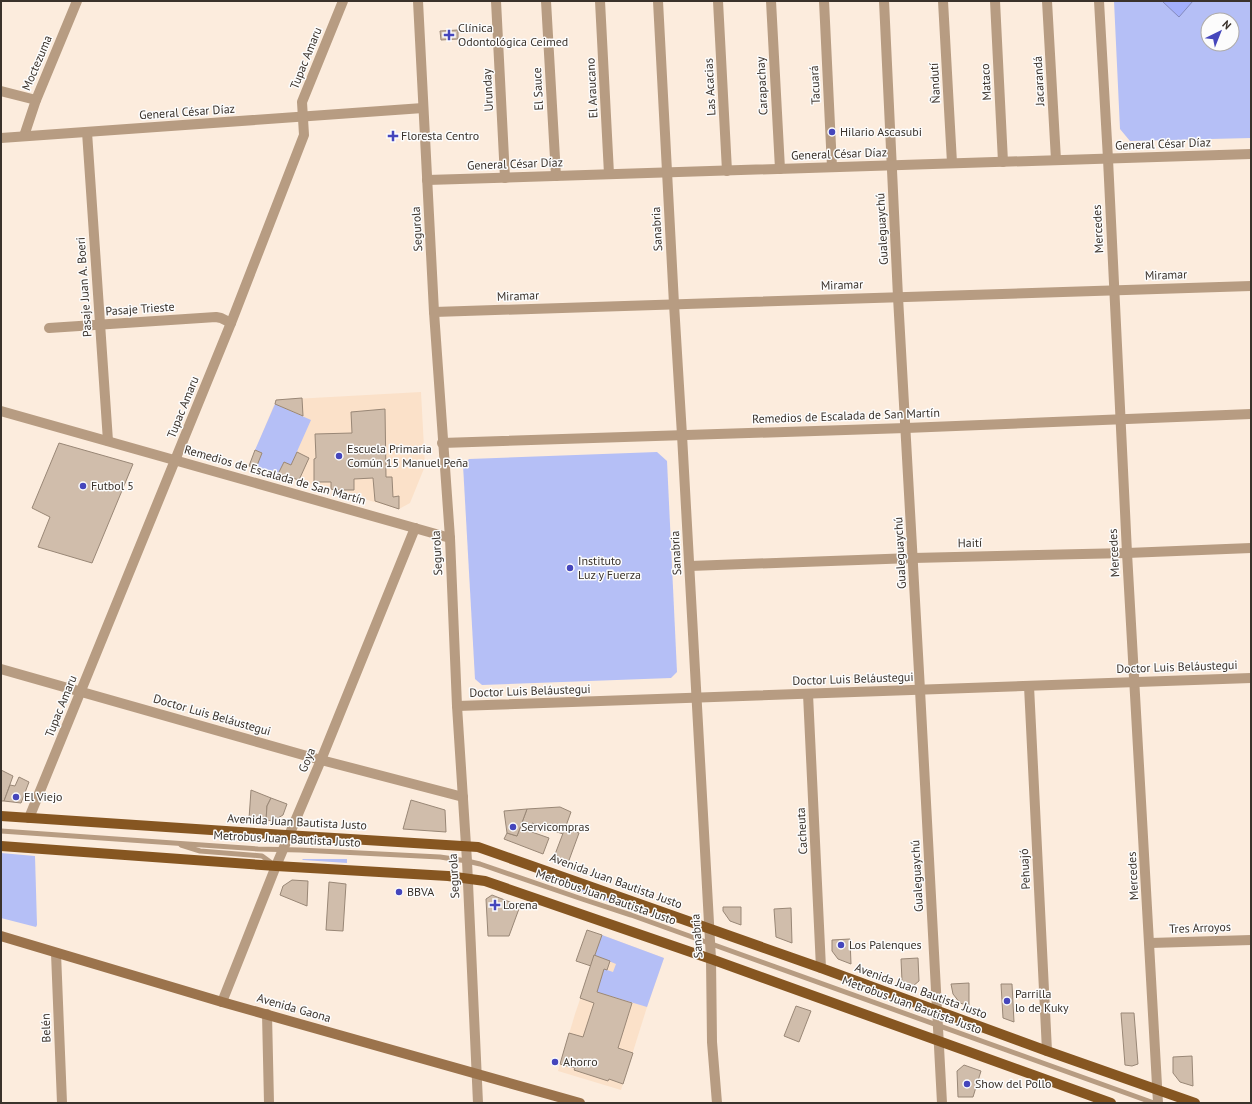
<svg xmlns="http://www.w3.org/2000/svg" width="1252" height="1104" font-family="'PT Sans',sans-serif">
	<rect width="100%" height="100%" fill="#fcecdd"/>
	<!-- built -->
	<g fill="#fbe1c9">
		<polygon points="421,392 425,466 410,503 399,509 249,466 276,400"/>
		<polygon points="602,935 664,958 647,1007 621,1090 558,1071 575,1014"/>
	</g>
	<!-- green -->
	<g fill="#b5bff6" fill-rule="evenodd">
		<path d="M1114,1H1251V138L1130,141L1120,129ZM1208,20H1232V44H1208Z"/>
		<polygon points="275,404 311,420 291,465 284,462 278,474 256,468 262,453 255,450"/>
		<polygon points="657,452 667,461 677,672 671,678 482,685 475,679 463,465 469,459"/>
		<polygon points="1,853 35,856 37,925 36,927 1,918"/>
		<polygon points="302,859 347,859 347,863 303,860"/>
		<polygon points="579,887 623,904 623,905 622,906 577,891"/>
		<polygon points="602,935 664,958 647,1007 597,992 604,969 613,972 616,964 594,955"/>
	</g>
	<!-- water -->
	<polygon fill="#a3affb" stroke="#848abd" points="1162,1 1193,1 1179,17"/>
	<!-- building -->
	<g fill="#d0bdab" stroke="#998776">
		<polygon points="458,30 458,39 441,40 440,31"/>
		<polygon points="302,398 303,416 275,404 276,400"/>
		<polygon points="385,409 386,477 392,477 393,497 399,496 399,509 375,501 373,478 354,479 354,490 335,490 331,489 331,482 314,482 314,459 316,458 315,434 352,433 351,412"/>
		<polygon points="59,443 133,464 92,563 38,547 50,517 32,508"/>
		<polygon points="255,450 262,453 256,468 249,466"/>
		<polygon points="297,452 309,458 299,480 278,474 284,462 291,465"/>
		<polygon points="1,770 13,776 4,801 1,801"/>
		<polygon points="19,777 29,782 21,803 4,801 10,785 15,786"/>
		<polygon points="251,790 271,798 267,806 266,820 249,819"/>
		<polygon points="271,798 287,804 283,815 273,821 266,820 267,806"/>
		<polygon points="411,800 445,810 446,832 403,829"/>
		<polygon points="560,807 571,812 563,834 532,823 529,831 549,838 543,854 504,839 507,833 517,836 527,809"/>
		<polygon points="527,809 517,836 507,833 504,811"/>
		<polygon points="565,828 579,833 568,863 554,857"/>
		<polygon points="292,880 308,881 307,906 280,895 283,886"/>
		<polygon points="329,882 346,884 343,931 326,930"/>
		<polygon points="492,895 520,906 509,936 488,936 486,899"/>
		<polygon points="723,907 741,907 741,925 730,921 723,911"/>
		<polygon points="791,908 792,943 776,937 774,909"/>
		<polygon points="587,930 602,935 591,966 576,961"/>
		<polygon points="850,939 851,964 838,959 832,951 832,940"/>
		<polygon points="594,955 610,961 607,970 604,969 597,992 632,1003 618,1048 633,1053 623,1084 609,1079 608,1081 574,1070 575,1068 560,1064 569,1033 583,1037 594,1003 580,998"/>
		<polygon points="918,958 919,981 913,986 902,981 901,959"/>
		<polygon points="969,983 969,1006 960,1003 953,994 951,984"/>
		<polygon points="1001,984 1012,984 1014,1022 1003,1018"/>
		<polygon points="796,1006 811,1011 799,1042 784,1036"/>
		<polygon points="1121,1013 1134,1013 1138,1064 1132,1066 1125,1065"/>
		<polygon points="1192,1056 1193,1086 1180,1082 1173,1073 1173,1057"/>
		<polygon points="964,1065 981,1071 973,1097 958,1097 957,1071"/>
	</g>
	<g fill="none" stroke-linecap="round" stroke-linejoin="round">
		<!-- service -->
		<g stroke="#b79c82" stroke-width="5">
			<polyline points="1,831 258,849 300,850 440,857 467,861 480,864 582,899 631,915 1154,1103"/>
			<polyline points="181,845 200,851 262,856 273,864"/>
		</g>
		<!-- minor -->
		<g stroke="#b79c82" stroke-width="10">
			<polyline points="496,1 505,178"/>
			<polyline points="546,1 556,176"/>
			<polyline points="600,1 609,174"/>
			<polyline points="718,1 727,171"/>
			<polyline points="771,1 780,169"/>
			<polyline points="824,1 832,167"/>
			<polyline points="884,1 898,297 920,690 942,1103"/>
			<polyline points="943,1 952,163"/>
			<polyline points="995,1 1003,162"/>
			<polyline points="1047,1 1056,160"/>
			<polyline points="1099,1 1108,159 1127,553 1158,1103"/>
			<polyline points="1,91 36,100"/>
			<polyline points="87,132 108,441"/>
			<polyline points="24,136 36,100 77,1"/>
			<polyline points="1,138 423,108"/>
			<polyline points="427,180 1251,154"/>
			<polyline points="434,312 1251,286"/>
			<polyline points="49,328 216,317 221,318 231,323"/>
			<polyline points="1,411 450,538"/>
			<polyline points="442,443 906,428 1251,414"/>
			<polyline points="690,566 913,558 1127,553 1251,548"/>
			<polyline points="1,669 321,760 463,797"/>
			<polyline points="1029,686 1047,1051"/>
			<polyline points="808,694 821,968"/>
			<polyline points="457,706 1251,678"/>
			<polyline points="29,818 231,323 304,135 302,102 343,1"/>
			<polyline points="1150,943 1251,940"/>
			<polyline points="56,953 62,1103"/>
			<polyline points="222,1002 276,866 321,760 415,528"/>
			<polyline points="267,1014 269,1103"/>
		</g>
		<!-- tertiary -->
		<g stroke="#b79c82" stroke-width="10">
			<polyline points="418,1 434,312 450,538 457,706 467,861 478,1103"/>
			<polyline points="658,1 674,304 682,435 711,959 712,1042 717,1103"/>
		</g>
		<!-- secondary -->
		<polyline stroke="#9b734c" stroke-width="10" points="1,936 222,1002 580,1103"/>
		<!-- primary -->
		<g stroke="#865621" stroke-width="10">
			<polyline points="1,816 270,834 478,847 821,968 1047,1051 1195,1103"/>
			<polyline points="1,846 276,866 448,876 485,881 711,959 1111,1103"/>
		</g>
	</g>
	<!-- markers -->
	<g fill="#4546bc" stroke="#fcfcfc" stroke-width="1.5">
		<path d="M447 29h4v4h4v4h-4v4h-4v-4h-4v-4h4z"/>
		<circle cx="832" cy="132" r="4"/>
		<path d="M391 130h4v4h4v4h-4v4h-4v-4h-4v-4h4z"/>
		<circle cx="339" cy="456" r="4"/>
		<circle cx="83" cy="486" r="4"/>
		<circle cx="570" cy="568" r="4"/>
		<circle cx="16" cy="797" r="4"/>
		<circle cx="513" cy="827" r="4"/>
		<circle cx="399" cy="892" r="4"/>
		<path d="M493 899h4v4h4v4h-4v4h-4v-4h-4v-4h4z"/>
		<circle cx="841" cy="945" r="4"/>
		<circle cx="1007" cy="1001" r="4"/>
		<circle cx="555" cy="1062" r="4"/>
		<circle cx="967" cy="1084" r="4"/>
	</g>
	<g text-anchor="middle" stroke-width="3" stroke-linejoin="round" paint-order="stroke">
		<!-- poi labels -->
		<g font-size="12" fill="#3a322b" stroke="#fcfcfc" text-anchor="start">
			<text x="458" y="32">Clínica<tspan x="458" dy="14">Odontológica Ceimed</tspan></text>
			<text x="840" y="136">Hilario Ascasubi</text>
			<text x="401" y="140">Floresta Centro</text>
			<text x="347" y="453">Escuela Primaria<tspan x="347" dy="14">Común 15 Manuel Peña</tspan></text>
			<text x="91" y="490">Futbol 5</text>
			<text x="578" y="565">Instituto<tspan x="578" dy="14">Luz y Fuerza</tspan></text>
			<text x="24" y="801">El Viejo</text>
			<text x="521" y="831">Servicompras</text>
			<text x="407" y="896">BBVA</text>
			<text x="503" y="909">Lorena</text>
			<text x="849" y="949">Los Palenques</text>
			<text x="1015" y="998">Parrilla<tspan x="1015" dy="14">lo de Kuky</tspan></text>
			<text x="563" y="1066">Ahorro</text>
			<text x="975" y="1088">Show del Pollo</text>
		</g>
		<!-- street labels -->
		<g font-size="12" fill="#3a322b" stroke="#fcfcfc">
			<text transform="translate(306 58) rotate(-68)" y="4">Tupac Amaru</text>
			<text transform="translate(37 63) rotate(-67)" y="4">Moctezuma</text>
			<text transform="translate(1039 81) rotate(-93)" y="4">Jacarandá</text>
			<text transform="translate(986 82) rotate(-93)" y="4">Mataco</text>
			<text transform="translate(935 83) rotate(-93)" y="4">Ñandutí</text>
			<text transform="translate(815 85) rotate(-93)" y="4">Tacuará</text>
			<text transform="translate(762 86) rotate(-93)" y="4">Carapachay</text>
			<text transform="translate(710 87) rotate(-93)" y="4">Las Acacias</text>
			<text transform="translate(592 88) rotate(-93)" y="4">El Araucano</text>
			<text transform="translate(538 89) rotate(-93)" y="4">El Sauce</text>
			<text transform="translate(488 90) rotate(-93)" y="4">Urunday</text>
			<text transform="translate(187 112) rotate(-4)" y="4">General César Díaz</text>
			<text transform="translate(1163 144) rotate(-2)" y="4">General César Díaz</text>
			<text transform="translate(839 154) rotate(-2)" y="4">General César Díaz</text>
			<text transform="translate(515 164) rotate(-2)" y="4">General César Díaz</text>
			<text transform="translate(417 229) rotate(-93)" y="4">Segurola</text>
			<text transform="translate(657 229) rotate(-93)" y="4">Sanabria</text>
			<text transform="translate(882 229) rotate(-93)" y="4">Gualeguaychú</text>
			<text transform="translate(1098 229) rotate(-93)" y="4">Mercedes</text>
			<text transform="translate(1166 275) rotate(-2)" y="4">Miramar</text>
			<text transform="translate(842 285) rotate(-2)" y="4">Miramar</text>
			<text transform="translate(84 287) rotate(-94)" y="4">Pasaje Juan A. Boeri</text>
			<text transform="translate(518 296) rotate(-2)" y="4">Miramar</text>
			<text transform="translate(140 309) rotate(-4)" y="4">Pasaje Trieste</text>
			<text transform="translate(183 407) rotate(-68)" y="4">Tupac Amaru</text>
			<text transform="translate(846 416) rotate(-2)" y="4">Remedios de Escalada de San Martín</text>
			<text transform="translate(275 475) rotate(16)" y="4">Remedios de Escalada de San Martín</text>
			<text transform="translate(970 543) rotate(-1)" y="4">Haití</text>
			<text transform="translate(437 553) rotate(-93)" y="4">Segurola</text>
			<text transform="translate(676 553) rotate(-93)" y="4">Sanabria</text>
			<text transform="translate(900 553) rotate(-93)" y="4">Gualeguaychú</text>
			<text transform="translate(1114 553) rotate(-93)" y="4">Mercedes</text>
			<text transform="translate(1177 667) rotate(-2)" y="4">Doctor Luis Beláustegui</text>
			<text transform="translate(853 679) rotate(-2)" y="4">Doctor Luis Beláustegui</text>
			<text transform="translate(530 691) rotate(-2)" y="4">Doctor Luis Beláustegui</text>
			<text transform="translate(61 706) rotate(-68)" y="4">Tupac Amaru</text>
			<text transform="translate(212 715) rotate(16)" y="4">Doctor Luis Beláustegui</text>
			<text transform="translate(307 760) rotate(-67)" y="4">Goya</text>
			<text transform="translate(297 822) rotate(3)" y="4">Avenida Juan Bautista Justo</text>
			<text transform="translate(802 831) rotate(-93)" y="4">Cacheuta</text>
			<text transform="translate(287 839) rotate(3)" y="4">Metrobus Juan Bautista Justo</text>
			<text transform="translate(1025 869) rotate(-93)" y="4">Pehuajó</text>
			<text transform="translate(454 876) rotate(-93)" y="4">Segurola</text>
			<text transform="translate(917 876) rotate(-93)" y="4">Gualeguaychú</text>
			<text transform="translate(1133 876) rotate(-93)" y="4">Mercedes</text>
			<text transform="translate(616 881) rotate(20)" y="4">Avenida Juan Bautista Justo</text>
			<text transform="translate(606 897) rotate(19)" y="4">Metrobus Juan Bautista Justo</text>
			<text transform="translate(1200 928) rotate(-2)" y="4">Tres Arroyos</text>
			<text transform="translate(697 936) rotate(-94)" y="4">Sanabria</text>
			<text transform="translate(921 991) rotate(20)" y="4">Avenida Juan Bautista Justo</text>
			<text transform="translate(912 1005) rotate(20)" y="4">Metrobus Juan Bautista Justo</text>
			<text transform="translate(294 1008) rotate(16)" y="4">Avenida Gaona</text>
			<text transform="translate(46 1028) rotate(-92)" y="4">Belén</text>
		</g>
	</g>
	<!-- border -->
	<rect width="1252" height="1104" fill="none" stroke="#3a322b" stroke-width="4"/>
	<!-- north arrow -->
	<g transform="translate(1220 32) rotate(43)"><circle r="19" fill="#fcfcfc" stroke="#aeaba8"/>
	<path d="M0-3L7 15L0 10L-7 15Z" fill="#4546bc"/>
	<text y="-6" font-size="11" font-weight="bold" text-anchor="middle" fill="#3a322b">N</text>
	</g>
</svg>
